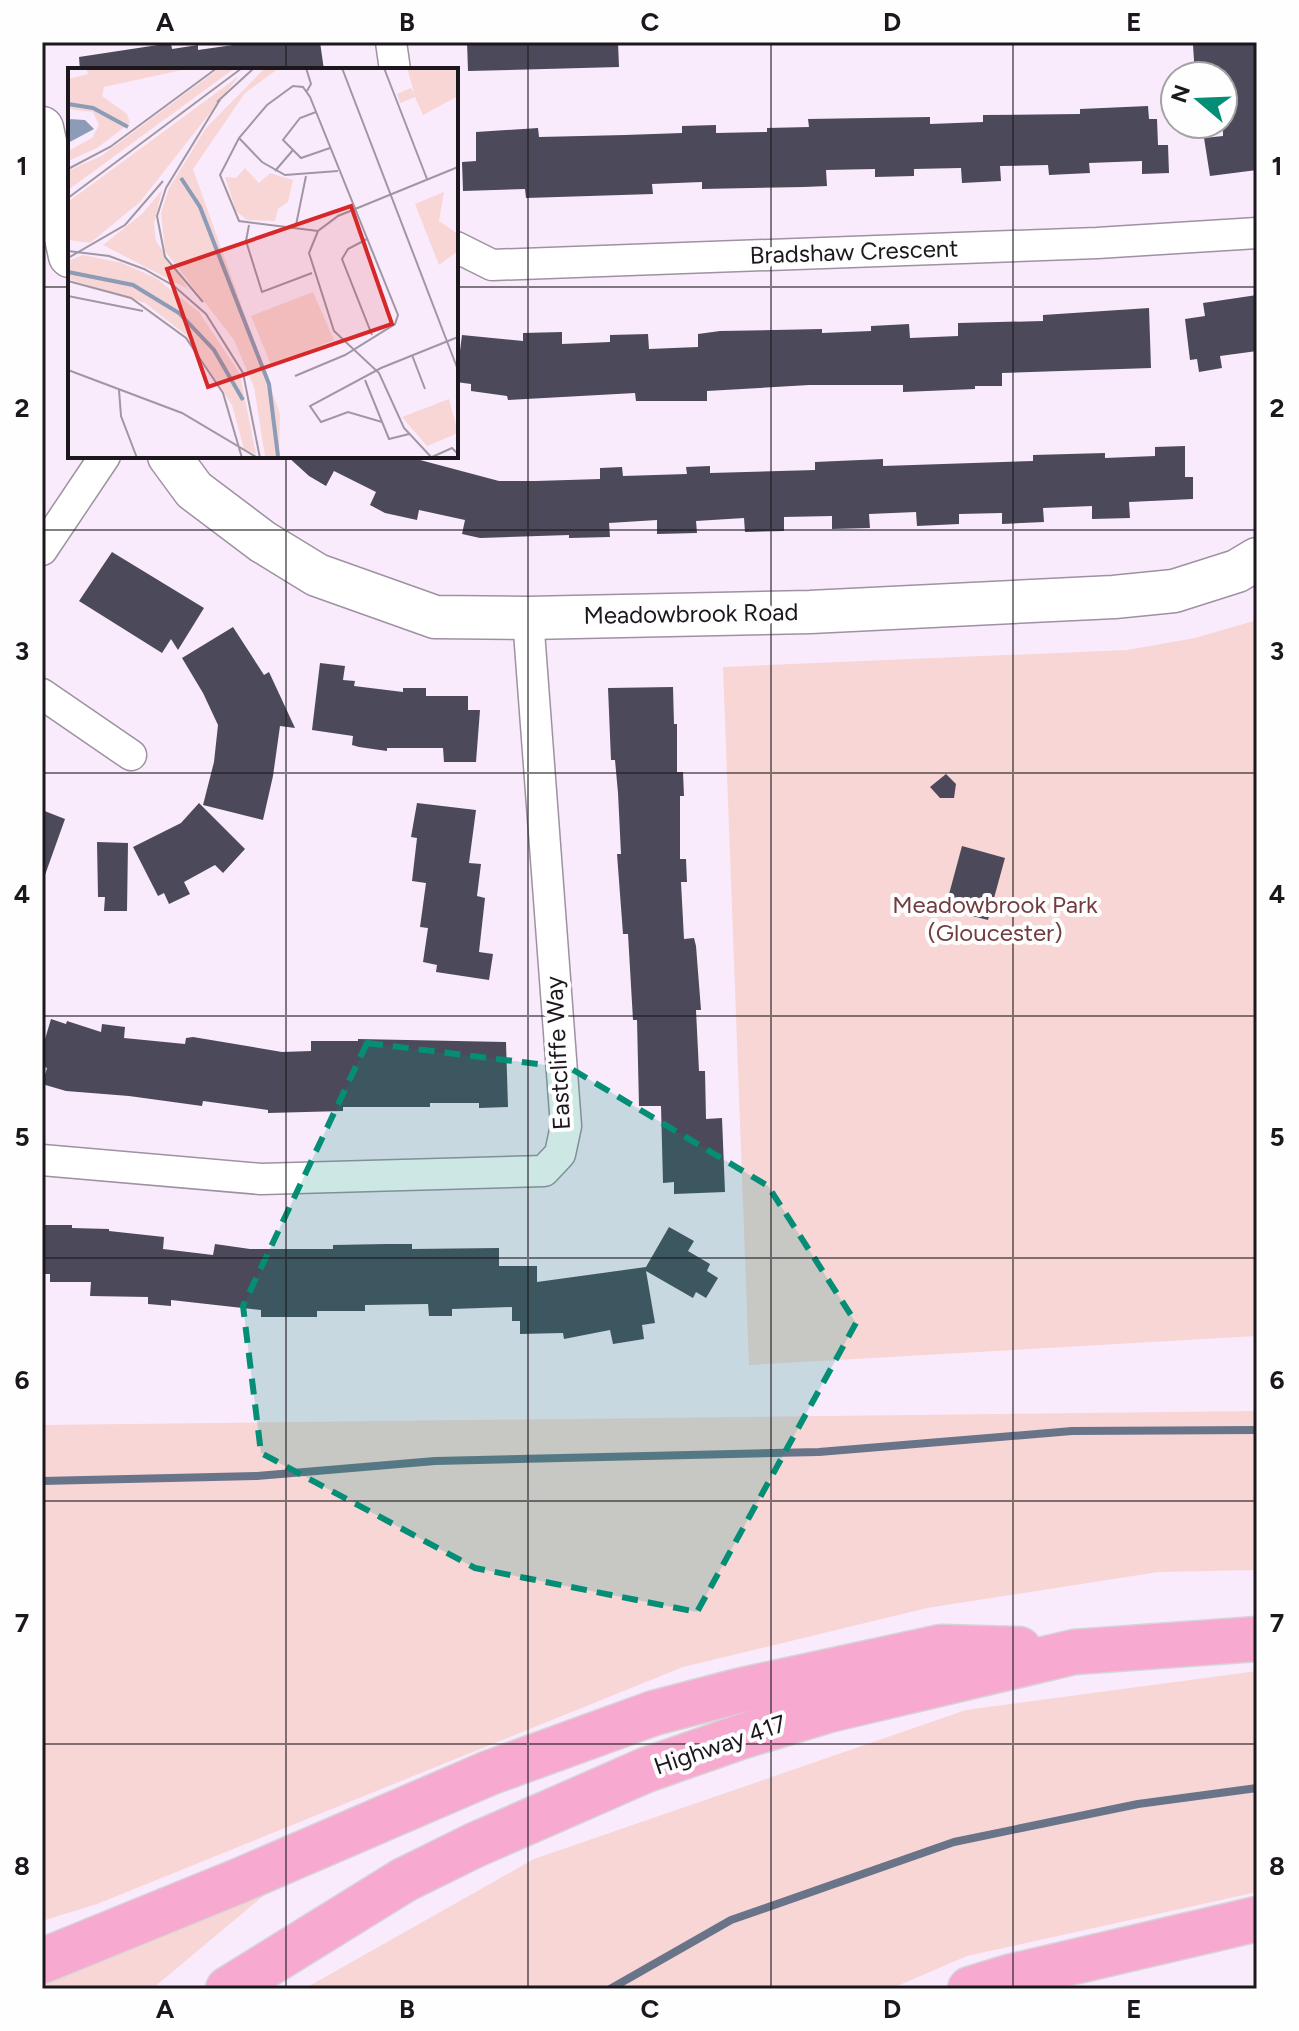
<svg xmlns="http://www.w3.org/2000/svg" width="1299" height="2031" font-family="Figtree,sans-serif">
	<rect width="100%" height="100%" fill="#f9ebfc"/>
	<!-- green -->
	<g fill="#f8d6d6">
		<polygon points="1257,620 1257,1336 749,1365 723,667 1127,650 1195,638"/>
		<polygon points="1257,1411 1257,1570 1158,1572 927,1608 683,1667 97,1904 42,1921 42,1425"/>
		<polygon points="1257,1671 1257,1892 967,1956 890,1989 304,1989 534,1859 966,1710"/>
		<polygon points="269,1891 152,1989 42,1989 42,1982"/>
	</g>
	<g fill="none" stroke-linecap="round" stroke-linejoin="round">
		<!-- stream -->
		<g stroke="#6a7489" stroke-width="8">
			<polyline points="42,1481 257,1476 435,1461 819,1452 1072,1431 1257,1430"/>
			<polyline points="610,1989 731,1920 954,1842 1138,1804 1257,1788"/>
		</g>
	</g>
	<!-- building -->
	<g fill="#4c4a5a">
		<polygon points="254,42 320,42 324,70 80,70 79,57 171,43 172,49 198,45 198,50"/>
		<polygon points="467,42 618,42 619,67 468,71"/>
		<polygon points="1198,42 1257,42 1257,170 1210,176 1204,138 1223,136 1223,76 1195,76 1193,45 1198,45"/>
		<polygon points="1148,106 1149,119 1157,119 1158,145 1168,145 1169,173 1142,174 1142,161 1089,163 1090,173 1049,175 1048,165 1000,166 1001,181 962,183 961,168 914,169 914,176 875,177 875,169 826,170 827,186 804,187 702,189 702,182 652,184 653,194 526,198 525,189 463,191 462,162 476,161 476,132 538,128 539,137 625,135 682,133 682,126 716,125 716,133 767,132 767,128 809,127 808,119 930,117 930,124 983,122 983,115 1080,114 1080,109"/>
		<polygon points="1257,295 1257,351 1220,356 1222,368 1199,372 1197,359 1190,360 1185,319 1205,316 1203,303"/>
		<polygon points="1149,308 1151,368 1002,373 1002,386 975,386 975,389 903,392 903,385 809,385 707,391 707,401 636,401 635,393 508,400 507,396 471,391 471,384 456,382 462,335 523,341 523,333 562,332 562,344 610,342 610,335 648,334 649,349 673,348 698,347 698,334 720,331 822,329 822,333 871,331 871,326 909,324 910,338 958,336 958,323 1043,321 1043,315"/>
		<polygon points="1185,446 1185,477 1193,477 1193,499 1129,502 1130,518 1092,519 1092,506 1043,508 1044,522 1002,524 1002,513 959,514 959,524 917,526 916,512 869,514 870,528 832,529 832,516 784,517 784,531 745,532 744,518 696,521 697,533 657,534 657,520 609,523 610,537 569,538 569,535 480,538 462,534 465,520 419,510 417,520 385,513 370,505 376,492 334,471 326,486 309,476 287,456 405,456 499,481 536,481 600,479 600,468 622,467 623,476 687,474 686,467 710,466 710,473 815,470 815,462 883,459 883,466 1033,461 1033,455 1105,453 1105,458 1155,456 1155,447"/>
		<polygon points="112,552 204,608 178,650 171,639 162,653 79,601"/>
		<polygon points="233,627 264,675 269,672 295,728 280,726 273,776 263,820 203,805 214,762 218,725 203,693 182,658"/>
		<polygon points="320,663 345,666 343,680 355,681 354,686 403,692 403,688 426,688 426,696 468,696 468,710 480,710 476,762 444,762 443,748 387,748 387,751 359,747 352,745 353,736 312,730"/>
		<polygon points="673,687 674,724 677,724 677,772 683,772 684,796 680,796 680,859 686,859 687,882 681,882 684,939 694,938 696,946 701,1010 696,1010 699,1071 705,1071 706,1119 722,1118 725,1192 674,1194 674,1182 663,1183 661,1106 639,1106 637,1020 633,1020 628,934 623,934 617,854 621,854 618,793 615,760 611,760 608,688"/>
		<polygon points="946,774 956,784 954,798 940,798 930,787"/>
		<polygon points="199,803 245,849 223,873 215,865 184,882 190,894 169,904 164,893 158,896 133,847 181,823"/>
		<polygon points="417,803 476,810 469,863 481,864 477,896 485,898 479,952 493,954 489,980 436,972 437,965 423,962 428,928 420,927 426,883 412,881 417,838 411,837"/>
		<polygon points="42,810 65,819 45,875 42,875"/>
		<polygon points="97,842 128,843 127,911 104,911 105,897 98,897"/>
		<polygon points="962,846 1005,858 988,920 945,909"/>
		<polygon points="51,1019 66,1024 67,1021 101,1032 102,1024 125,1027 124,1038 185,1044 186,1038 193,1037 282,1052 311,1051 311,1041 358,1041 358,1039 506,1042 508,1107 479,1108 479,1103 430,1103 430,1107 343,1107 343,1111 268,1113 268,1110 203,1101 202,1106 129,1096 66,1091 42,1084 47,1068 42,1066 42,1049"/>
		<polygon points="42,1225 72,1225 72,1228 109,1229 109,1231 164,1237 163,1249 213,1255 215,1244 250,1249 333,1249 333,1245 387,1244 412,1244 412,1249 499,1248 499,1266 537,1266 537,1282 646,1267 669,1227 694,1241 688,1251 710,1264 707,1271 718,1278 706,1298 696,1292 693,1298 646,1271 655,1323 642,1325 644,1339 613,1344 610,1330 564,1339 563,1333 520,1334 520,1321 512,1321 512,1307 452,1309 452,1316 429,1316 428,1304 365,1305 365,1311 317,1311 317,1317 261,1317 261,1310 171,1300 171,1306 148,1304 148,1297 90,1296 91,1282 50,1282 50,1274 42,1274"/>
	</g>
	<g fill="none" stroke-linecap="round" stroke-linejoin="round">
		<!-- street casing -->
		<g stroke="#9e91a1" stroke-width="33">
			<g id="street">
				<polyline points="391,42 395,70"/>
				<polyline points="456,247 492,265 1097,243 1257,233"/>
				<polyline points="42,550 105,456"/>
				<polyline points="42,694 131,755"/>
				<polyline points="42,1160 261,1179 544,1171 560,1154 566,1126 528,618"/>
			</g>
		</g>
		<!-- secondary casing -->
		<g stroke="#9e91a1" stroke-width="45">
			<g id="secondary">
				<polyline points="42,128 70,256"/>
				<polyline points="169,456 194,490 263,542 317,575 435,617 528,618 810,612 1114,597 1174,591 1237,571 1257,559"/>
			</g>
		</g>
		<!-- highway casing -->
		<g stroke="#d6d5d6" stroke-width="47">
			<g id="highway">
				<polyline points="42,1961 241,1880 489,1773 654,1713 738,1691 941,1647 1019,1649"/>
				<polyline points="228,1989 404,1880 475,1845 646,1770 740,1737 829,1710 1074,1652 1257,1639"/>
				<polyline points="970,1989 1009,1977 1257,1919"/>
			</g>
		</g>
		<!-- street -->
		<use href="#street" stroke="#fff" stroke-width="30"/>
		<!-- secondary -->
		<use href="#secondary" stroke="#fff" stroke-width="42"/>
		<!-- highway -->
		<use href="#highway" stroke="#f7a9d0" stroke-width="44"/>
	</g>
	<!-- marked area -->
	<path fill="#048e76" fill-opacity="0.2" stroke="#048e76" stroke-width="6" stroke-dasharray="16 10" stroke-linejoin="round" d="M367,1043L570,1068L768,1186L856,1323L697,1612L475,1568L261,1453L243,1306Z"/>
	<!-- grid -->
	<path fill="none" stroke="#1c171d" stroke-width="2" stroke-opacity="0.55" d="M286,42V70M528,42V1989M771,42V1989M1013,42V1989M42,287H70M456,287H1257M286,456V1989M42,530H1257M42,773H1257M42,1016H1257M42,1258H1257M42,1501H1257M42,1744H1257"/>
	<g text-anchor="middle" stroke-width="8" stroke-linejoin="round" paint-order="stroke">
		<!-- street labels -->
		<g font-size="24" fill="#1c171d" stroke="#fefefe">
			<text transform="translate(854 252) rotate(-2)" y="8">Bradshaw Crescent</text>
			<text transform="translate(691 614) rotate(-1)" y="8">Meadowbrook Road</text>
			<text transform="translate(558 1053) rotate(-93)" y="8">Eastcliffe Way</text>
			<text transform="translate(720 1745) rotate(-19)" y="8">Highway 417</text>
		</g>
		<!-- park labels -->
		<g font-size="24" fill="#723c3f" stroke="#fefefe">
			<text x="995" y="913">Meadowbrook Park<tspan x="995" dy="28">(Gloucester)</tspan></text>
		</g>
	</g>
	<!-- overview -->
	<g transform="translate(68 68)">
		<rect width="390" height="390" fill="#f9ebfc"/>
		<path d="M18,0H123L36,19L34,28L59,46L62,55L29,80L0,93V83L24,70L31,57L25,44L0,41V11L20,6ZM152,0H167L0,122V103L33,88ZM197,0H211L177,25L125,101L212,346L211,390L197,388L186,319L166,272L97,183L93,145L101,120L138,60ZM339,0H390V28L355,47L347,29L332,35L329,26L343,20L347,28ZM171,8L72,134L22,175L0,172V134ZM177,100L191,115L202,105L225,112L220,134L210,141L207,153L179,152L168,143L157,109L168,110ZM94,122L86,156L88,173L120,221L35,177L74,146ZM376,124L371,153L390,166V183L371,197L347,136ZM15,187L54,195L88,210L131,244L172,306L188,386L176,381L164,337L118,267L77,235L0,211V193ZM245,224L266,272L203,297L183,248ZM381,331L390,365L359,378L334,349Z" fill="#f8d6d6"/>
		<path d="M0,51L17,52L26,61L0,75Z" fill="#8c9cb7"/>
		<path fill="none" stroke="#8c9cb7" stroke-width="4" d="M0,36L25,40L60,59M113,110L132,139L201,316L210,388M0,204L65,217L111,245L146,282L175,332"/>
		<path fill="none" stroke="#a196a3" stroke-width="2" d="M238,0L243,16L239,23M274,0L390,302M316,0L359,111M149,34L186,0M248,44L232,50L215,72L233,90L262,80M171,70L194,94L217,107L270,103M0,101L42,79L149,0M207,103L225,82M0,130L174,0M181,157L178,173L194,224L244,205M228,157L238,108M299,171L280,181L274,191L304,267M0,183L41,188L76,201L106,218L138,246L175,305L192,390M0,190L57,157L95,113M0,213L63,230L118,270L155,325L174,390M0,228L75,243M135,234L97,189L89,148L98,120L153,30M344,287L357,321M0,302L114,345L190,390M227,308L277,287L327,256L330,247L242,29L235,19L225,18L199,37L171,70L152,107L171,153L250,163M297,312L321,371L341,366M51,322L53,348L69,390M314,354L280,344L253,354L242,338L313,300L390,269M364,389L384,380L390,386M364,390L336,360L311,305L266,263L241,185L250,163L270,148L390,99"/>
		<path fill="#d62828" fill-opacity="0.15" stroke="#d62828" stroke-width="4" d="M283,138L324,256L140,319L99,201Z"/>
		<rect width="390" height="390" fill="none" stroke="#1c171d" stroke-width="4"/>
	</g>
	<!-- border -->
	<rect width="1299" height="2031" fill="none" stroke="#fefefe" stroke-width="88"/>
	<!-- north arrow -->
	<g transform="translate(1199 100) rotate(289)"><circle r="38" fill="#fefefe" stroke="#a4a2a4" stroke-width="2"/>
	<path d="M0-6L14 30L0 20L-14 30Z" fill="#048e76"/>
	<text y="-12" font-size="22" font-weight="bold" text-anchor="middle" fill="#1c171d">N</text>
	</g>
	<rect x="44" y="44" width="1211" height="1943" fill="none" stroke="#1c171d" stroke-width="3"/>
	<g font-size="26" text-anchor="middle" font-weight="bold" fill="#1c171d">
		<text x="165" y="31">A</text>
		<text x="407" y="31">B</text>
		<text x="650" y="31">C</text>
		<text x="892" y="31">D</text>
		<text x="1134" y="31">E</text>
		<text x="22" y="175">1</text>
		<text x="1277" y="175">1</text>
		<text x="22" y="417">2</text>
		<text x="1277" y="417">2</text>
		<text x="22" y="660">3</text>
		<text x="1277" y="660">3</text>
		<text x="22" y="903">4</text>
		<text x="1277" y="903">4</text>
		<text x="22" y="1146">5</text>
		<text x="1277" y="1146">5</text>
		<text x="22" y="1389">6</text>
		<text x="1277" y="1389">6</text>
		<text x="22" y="1632">7</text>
		<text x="1277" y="1632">7</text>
		<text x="22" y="1875">8</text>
		<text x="1277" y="1875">8</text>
		<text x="165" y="2018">A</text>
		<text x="407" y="2018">B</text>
		<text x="650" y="2018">C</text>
		<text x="892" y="2018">D</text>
		<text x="1134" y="2018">E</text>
	</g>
</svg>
